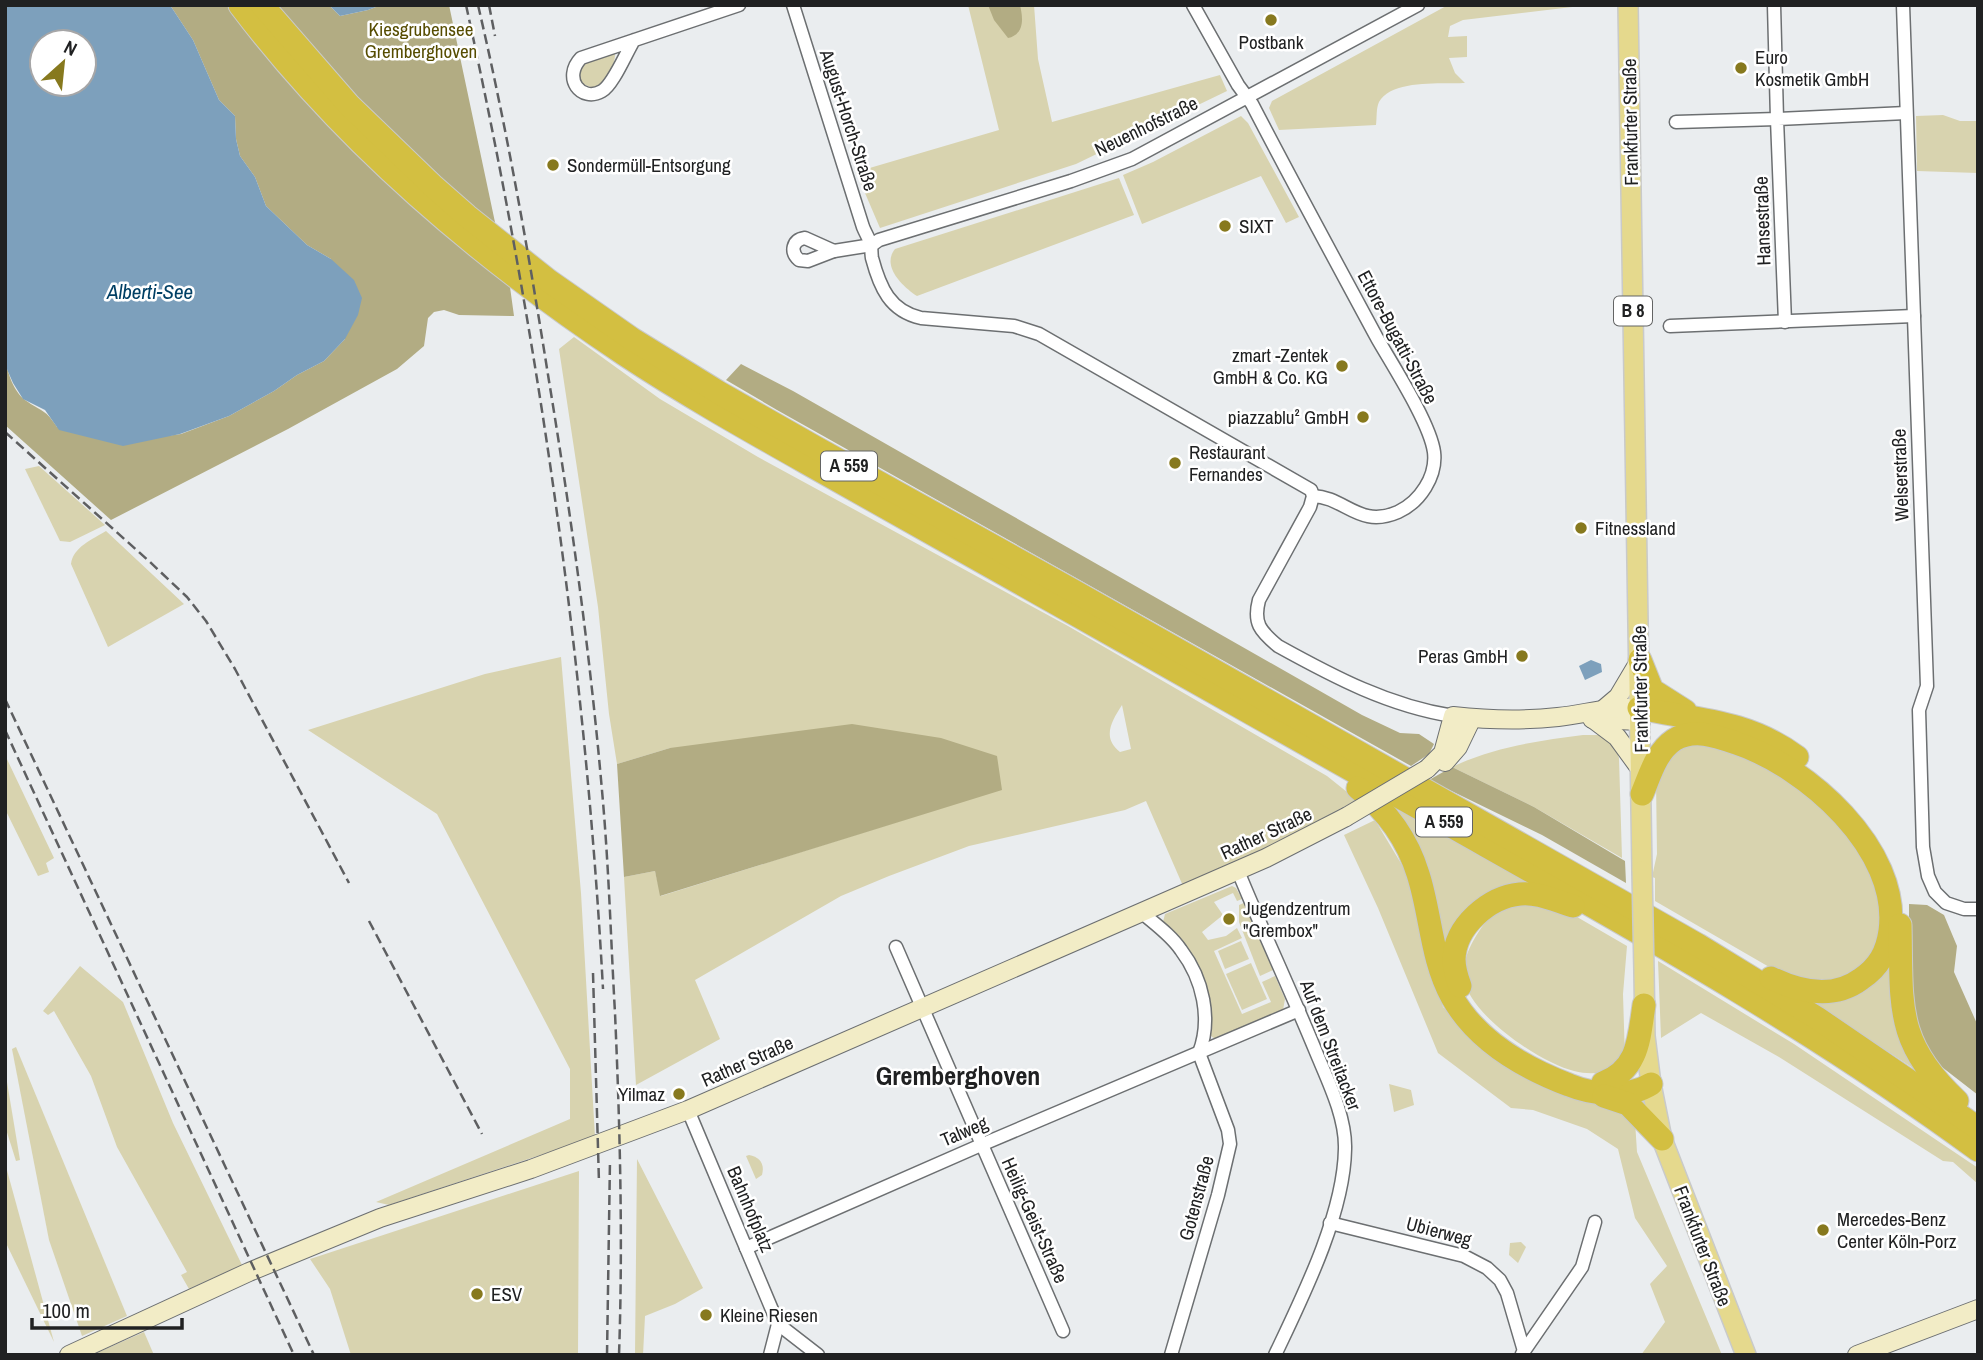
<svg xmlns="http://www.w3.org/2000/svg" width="1983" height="1360" font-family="'Archivo Narrow',sans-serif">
	<rect width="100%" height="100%" fill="#eaedef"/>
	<!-- green -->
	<g fill="#d8d3af" fill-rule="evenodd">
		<polygon points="968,5 1034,5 1038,59 1052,122 1220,75 1227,91 1076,164 880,228 856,172 999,130"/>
		<path d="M1448,5H1589L1463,20L1450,26L1448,37L1467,36V57L1449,58L1455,73L1465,83C1443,84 1391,79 1379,102C1376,108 1377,118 1376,125L1279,130L1269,108L1272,101Z"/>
		<path d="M611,53L615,54C615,67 605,84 593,88L583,84L578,73L583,63Z"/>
		<polygon points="1943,115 1960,121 1978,121 1978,173 1917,171 1916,116"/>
		<polygon points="1241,116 1248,123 1299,217 1286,223 1261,176 1142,224 1123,175 1153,162"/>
		<path d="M1119,178L1134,215L917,296C903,287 881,266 895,249Z"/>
		<path d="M574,337L660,399L758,457L1068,626L1327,776L1357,800L1261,851L1183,886L1146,801L1125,810L969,846L889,876L841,896L695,980L720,1039L636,1085L624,877L655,871L661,896L1002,789L670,748L617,764L609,714L598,607L559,349ZM1122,705L1131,749L1120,752C1102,738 1111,722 1122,705Z"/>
		<polygon points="39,466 105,525 70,542 60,541 25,469"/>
		<path d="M106,531L184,604L108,647L71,564C73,547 93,539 106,531Z"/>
		<polygon points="561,657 581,893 595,1137 389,1205 376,1202 570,1119 570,1069 437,814 308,730 485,674"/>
		<path d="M1583,735H1601L1615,745L1619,758L1622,858L1534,807L1452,767C1494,747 1537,741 1583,735Z"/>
		<polygon points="1682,744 1720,744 1807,790 1858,848 1873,871 1883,929 1869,964 1831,984 1783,975 1655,901 1655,878 1652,877 1657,854 1656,780 1661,764"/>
		<polygon points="5,755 54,858 46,863 49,872 38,876 5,809"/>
		<path d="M1400,811L1537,888L1498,890L1448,972C1441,935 1438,888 1423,854C1417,839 1405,826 1395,813Z"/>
		<polygon points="1375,820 1408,875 1443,1007 1492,1055 1540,1085 1612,1109 1635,1121 1637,1152 1722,1355 1641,1355 1665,1322 1650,1284 1667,1266 1635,1218 1618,1149 1587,1129 1533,1110 1511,1108 1438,1053 1378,908 1344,835"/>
		<path d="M1232,886L1236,888L1242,899L1237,901L1233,893L1214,902L1223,915L1202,932L1208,940L1226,936L1237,928L1242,938L1214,951L1242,1014L1271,1002L1262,982L1275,976L1285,999L1283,1010L1215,1039L1211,1036C1212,981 1199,962 1163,922L1165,914Z"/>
		<path d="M1526,901L1565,910L1627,946L1623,994L1625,1059L1616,1070C1601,1073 1589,1075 1574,1071C1542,1064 1466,1013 1464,977C1463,962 1468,949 1476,936C1490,913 1500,907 1526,901Z"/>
		<polygon points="1244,903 1273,970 1260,976 1239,922 1239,905"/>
		<polygon points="1241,941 1249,959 1225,969 1218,951"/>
		<polygon points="1889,950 1916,1070 1798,993 1815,995"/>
		<polygon points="1658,961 1794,1044 1978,1168 1978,1184 1953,1162 1943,1161 1779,1057 1701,1013 1661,1038"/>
		<polygon points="1251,963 1267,999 1242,1010 1226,974"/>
		<polygon points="80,966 123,1002 173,1123 242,1265 189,1289 181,1275 187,1272 117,1147 91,1076 54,1011 48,1015 43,1011"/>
		<polygon points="16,1047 127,1316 82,1336 49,1240 12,1049"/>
		<polygon points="5,1070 20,1160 16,1161 5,1126"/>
		<polygon points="1389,1084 1411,1090 1414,1105 1394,1112"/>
		<path d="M749,1155C760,1157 765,1164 762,1175L756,1179L746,1156Z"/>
		<polygon points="637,1159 703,1288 675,1304 645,1316 643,1355 635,1355"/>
		<polygon points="5,1163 54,1342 5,1241"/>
		<polygon points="579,1171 578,1355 351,1355 330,1289 310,1259"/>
		<polygon points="1521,1242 1526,1247 1518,1263 1509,1255 1510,1243"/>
		<polygon points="144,1332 154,1355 92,1355"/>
	</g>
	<!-- forest -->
	<g fill="#b2ac83">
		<path d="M170,5H228L247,31L510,287L514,316L459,315L444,310L434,312L428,318L424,346L397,369L288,429L111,520L5,425V357C7,372 14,394 28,402C44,413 45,409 57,427L159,437L181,434L229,416L274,391L297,375L324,361L345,339L331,259L307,245L266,206L255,177L240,156L236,139L235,116L219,100L193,40Z"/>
		<polygon points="276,5 329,5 340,16 368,10 381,5 449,5 496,227 440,178 356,97"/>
		<path d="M988,5H1020C1023,18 1025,34 1008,38L994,20Z"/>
		<polygon points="741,364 793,391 1362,715 1400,733 1419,734 1434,744 1429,754 1411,766 777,410 726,380"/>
		<polygon points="852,724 941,738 997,756 1002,790 660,896 655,871 624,877 617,764 670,748"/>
		<polygon points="1452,767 1534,807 1625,861 1626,883 1542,835 1429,780"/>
		<polygon points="1909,904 1927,905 1944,915 1957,946 1954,972 1978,1026 1978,1095 1929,1057 1909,995"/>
	</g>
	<!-- water -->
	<g fill="#7da0bc" fill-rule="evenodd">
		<path d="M5,5H170L193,40L219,100L235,116L236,139L240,156L255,177L266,206L307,245L331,259L354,280L362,298L358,315L345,339L324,361L297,375L274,391L229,416L180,434L123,446L59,430L45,410L23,399L13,383L6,367L5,357ZM42,42H84V84H42Z"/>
		<polygon points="329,5 381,5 368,10 340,16"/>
		<polygon points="1591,660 1601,664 1602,672 1585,680 1579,666"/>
	</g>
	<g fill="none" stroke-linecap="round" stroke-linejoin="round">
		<!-- street casing -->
		<g stroke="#6c6f71" stroke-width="15">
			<g id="street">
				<path d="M793,5L863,227C865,232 868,237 870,242C872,247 871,253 872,258C880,288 890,311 921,318L1014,326L1039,334L1311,490L1313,496L1310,507L1259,600C1253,623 1260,631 1278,646C1334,677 1389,706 1453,716"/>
				<path d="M1193,5L1238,85L1252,104C1293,183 1335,260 1377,338C1393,366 1430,423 1434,452C1437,476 1420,502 1398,512C1359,529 1345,497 1313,496"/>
				<polyline points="1903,5 1927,686 1919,710 1923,847 1928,876 1935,892 1946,903 1964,909 1978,909"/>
				<path d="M634,40C626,53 613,85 602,91C581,103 562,78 581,58L739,5"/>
				<polyline points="1676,122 1777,119 1774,5"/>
				<path d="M805,238L834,251L808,261L799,260C790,252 792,240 805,238Z"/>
				<polyline points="834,251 872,245 879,240 1071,181 1132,159 1418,5"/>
				<polyline points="1785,322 1777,119 1906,113"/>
				<polyline points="1670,326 1914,316"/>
				<path d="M1238,871C1263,932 1291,991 1316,1052C1328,1081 1346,1117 1345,1149C1344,1214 1303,1296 1275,1355"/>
				<path d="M1141,912C1155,924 1171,935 1181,950C1203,979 1212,1019 1199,1053"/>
				<polyline points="896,947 1063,1331"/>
				<polyline points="688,1110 778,1324"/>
				<polyline points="1330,1223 1464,1256 1487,1268 1500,1280 1507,1293 1524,1351"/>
				<polyline points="746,1248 981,1145 1299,1010"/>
				<polyline points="778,1324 818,1355"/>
				<polyline points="1522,1354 1582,1267 1595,1222"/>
				<polyline points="770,1355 778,1324"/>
				<polyline points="1171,1355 1218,1195 1230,1144 1228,1130 1199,1053"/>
			</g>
		</g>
		<!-- secondary casing -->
		<g stroke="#6c6f71" stroke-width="20">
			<g id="secondary">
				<polyline points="1605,708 1618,697 1640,660"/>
				<polyline points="1592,719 1641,721"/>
				<polyline points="1593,719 1617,737 1641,770"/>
				<polyline points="1445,762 1458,747 1472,718"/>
				<path d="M1427,769L1443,753L1453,716C1488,720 1523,721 1558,717C1586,714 1611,706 1639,708"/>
				<polyline points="69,1355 249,1272 380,1218 531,1169 688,1110 1266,858 1346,817"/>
				<polyline points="1857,1355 1978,1309"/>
			</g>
		</g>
		<!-- primary casing -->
		<g stroke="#c9caca" stroke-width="22">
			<g id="primary">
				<polyline points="1628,5 1642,871"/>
				<polyline points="1644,972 1645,1036 1651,1084 1662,1139 1746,1355"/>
			</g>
		</g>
		<!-- highway casing -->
		<g stroke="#c9caca" stroke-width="25">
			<g id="highway">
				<path d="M240,5C345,144 480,258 624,354C683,393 745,428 807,463C1017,582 1227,699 1437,818C1621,922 1807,1024 1978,1150"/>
				<polyline points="262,5 349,105 434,187 467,216 549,281 632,339 718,392 813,446 1072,590 1698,945 1817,1018 1978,1128"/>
				<polyline points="1640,660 1652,690 1685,711"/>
				<path d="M1639,708C1697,720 1747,720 1797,757"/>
				<path d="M1358,788C1387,811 1407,838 1418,874C1431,914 1431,959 1452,997C1476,1040 1524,1068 1569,1085C1593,1095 1629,1098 1651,1084"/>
				<path d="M1642,794C1650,775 1656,752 1674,740C1694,728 1716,736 1736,743C1806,766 1901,849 1890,931C1887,952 1879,967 1861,979C1833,1000 1800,992 1771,978"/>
				<path d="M1900,925C1902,1005 1894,1042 1957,1101"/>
				<path d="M1460,986C1457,978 1454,968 1454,959C1455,926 1489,897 1520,894C1538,892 1556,901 1573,906"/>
				<path d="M1603,1083C1639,1069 1639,1038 1644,1005"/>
				<polyline points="1604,1096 1628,1104 1662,1139"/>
			</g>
		</g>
		<!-- street -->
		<use href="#street" stroke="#fff" stroke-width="12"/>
		<!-- secondary -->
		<use href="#secondary" stroke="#f2ecc6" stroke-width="18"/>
		<!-- primary -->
		<use href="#primary" stroke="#e5d98d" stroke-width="19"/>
		<!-- highway -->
		<use href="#highway" stroke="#d3bf41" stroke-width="23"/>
		<!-- rail -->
		<g stroke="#5e5f61" stroke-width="2.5" stroke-dasharray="10 5" stroke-linecap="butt">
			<path d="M466,5C537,329 585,658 603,989"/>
			<path d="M478,5C507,129 529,255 549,381C572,521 591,661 603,802C609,872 611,943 615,1013C620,1127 623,1241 619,1355"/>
			<polyline points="489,5 495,36"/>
			<polyline points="5,432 150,562 187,597 206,621 235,669 349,883"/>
			<polyline points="5,699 314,1355"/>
			<polyline points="5,730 294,1355"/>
			<polyline points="369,921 482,1134"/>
			<polyline points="593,973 599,1183"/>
			<polyline points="607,1355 610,1160"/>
		</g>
		<!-- secondary-bridge casing -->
		<g stroke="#6c6f71" stroke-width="20" stroke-linecap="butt">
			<polyline id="secondary-bridge" points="1346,817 1427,769"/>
		</g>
		<!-- primary-bridge casing -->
		<g stroke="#c9caca" stroke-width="22" stroke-linecap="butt">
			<polyline id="primary-bridge" points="1642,871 1644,972"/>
		</g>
		<!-- secondary-bridge -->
		<use href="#secondary-bridge" stroke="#f2ecc6" stroke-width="18"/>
		<!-- primary-bridge -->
		<use href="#primary-bridge" stroke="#e5d98d" stroke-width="19"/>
	</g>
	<!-- markers -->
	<g fill="#87791e" stroke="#fff" stroke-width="2.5">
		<circle cx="1271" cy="20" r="7"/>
		<circle cx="1741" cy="68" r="7"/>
		<circle cx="553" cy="165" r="7"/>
		<circle cx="1225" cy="226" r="7"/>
		<circle cx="1342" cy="366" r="7"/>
		<circle cx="1363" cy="417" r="7"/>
		<circle cx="1175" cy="463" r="7"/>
		<circle cx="1581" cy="528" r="7"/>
		<circle cx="1522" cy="656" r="7"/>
		<circle cx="1229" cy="919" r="7"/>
		<circle cx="679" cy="1094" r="7"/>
		<circle cx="1823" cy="1230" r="7"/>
		<circle cx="477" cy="1294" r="7"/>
		<circle cx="706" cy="1315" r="7"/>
	</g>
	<g text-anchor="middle" stroke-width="5" stroke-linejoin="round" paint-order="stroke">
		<!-- shield labels -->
		<g fill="#fff" stroke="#636464" stroke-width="2">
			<rect x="1614" y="296.5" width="38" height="29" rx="5"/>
			<rect x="821" y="451.5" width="56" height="29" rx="5"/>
			<rect x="1416" y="807.5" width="56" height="29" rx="5"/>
		</g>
		<g font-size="18" font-weight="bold" fill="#202122">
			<text x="1633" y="317">B 8</text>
			<text x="849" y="472">A 559</text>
			<text x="1444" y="828">A 559</text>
		</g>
		<!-- park labels -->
		<g font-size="19" fill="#564c00" stroke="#fff">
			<text x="421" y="36">Kiesgrubensee<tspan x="421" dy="22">Gremberghoven</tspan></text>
		</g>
		<!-- poi labels -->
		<g font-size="19" fill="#202122" stroke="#fff" text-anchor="start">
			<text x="1271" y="49" text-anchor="middle">Postbank</text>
			<text x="1755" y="64">Euro<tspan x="1755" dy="22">Kosmetik GmbH</tspan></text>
			<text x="567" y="172">Sondermüll-Entsorgung</text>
			<text x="1239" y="233">SIXT</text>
			<text x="1328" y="362" text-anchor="end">zmart -Zentek<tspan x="1328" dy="22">GmbH &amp; Co. KG</tspan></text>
			<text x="1349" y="424" text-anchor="end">piazzablu² GmbH</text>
			<text x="1189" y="459">Restaurant<tspan x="1189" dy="22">Fernandes</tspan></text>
			<text x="1595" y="535">Fitnessland</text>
			<text x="1508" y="663" text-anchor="end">Peras GmbH</text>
			<text x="1243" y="915">Jugendzentrum<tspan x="1243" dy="22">"Grembox"</tspan></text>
			<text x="665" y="1101" text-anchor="end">Yilmaz</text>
			<text x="1837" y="1226">Mercedes-Benz<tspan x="1837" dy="22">Center Köln-Porz</tspan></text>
			<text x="491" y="1301">ESV</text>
			<text x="720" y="1322">Kleine Riesen</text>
		</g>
		<!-- street labels -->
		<g font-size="19" fill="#202122" stroke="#fff">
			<text transform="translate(849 120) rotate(72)" y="7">August-Horch-Straße</text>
			<text transform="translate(1630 122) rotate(-91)" y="7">Frankfurter Straße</text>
			<text transform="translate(1146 126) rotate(-26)" y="7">Neuenhofstraße</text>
			<text transform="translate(1762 221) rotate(-92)" y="7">Hansestraße</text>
			<text transform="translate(1398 337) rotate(62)" y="7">Ettore-Bugatti-Straße</text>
			<text transform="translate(1900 475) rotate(-92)" y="7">Welserstraße</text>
			<text transform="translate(1640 689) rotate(-91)" y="7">Frankfurter Straße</text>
			<text transform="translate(1266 833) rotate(-25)" y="7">Rather Straße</text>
			<text transform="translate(1331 1045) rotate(69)" y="7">Auf dem Streitacker</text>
			<text transform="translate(747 1061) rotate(-24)" y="7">Rather Straße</text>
			<text transform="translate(964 1131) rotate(-23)" y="7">Talweg</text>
			<text transform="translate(1196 1198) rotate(-75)" y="7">Gotenstraße</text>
			<text transform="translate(751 1209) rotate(67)" y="7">Bahnhofplatz</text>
			<text transform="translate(1035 1220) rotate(66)" y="7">Heilig-Geist-Straße</text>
			<text transform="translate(1439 1231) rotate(15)" y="7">Ubierweg</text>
			<text transform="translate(1703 1246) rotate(69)" y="7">Frankfurter Straße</text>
		</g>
		<!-- water labels -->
		<g font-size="21" font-style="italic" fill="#003f64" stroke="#fff">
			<text x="150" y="299">Alberti-See</text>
		</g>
		<!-- district labels -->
		<g font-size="26" font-weight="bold" fill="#202122" stroke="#fff">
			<text x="958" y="1085">Gremberghoven</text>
		</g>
	</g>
	<!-- border -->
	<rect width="1983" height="1360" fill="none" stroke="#202122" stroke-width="14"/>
	<!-- north arrow -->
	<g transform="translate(63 63) rotate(27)"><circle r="33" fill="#ffffff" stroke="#a6a6a7" stroke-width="2"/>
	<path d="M0-5L12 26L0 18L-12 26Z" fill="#87791e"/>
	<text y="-10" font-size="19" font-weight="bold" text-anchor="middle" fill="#202122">N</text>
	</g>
	<!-- scale -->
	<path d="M32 1318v10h150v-10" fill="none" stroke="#202122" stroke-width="3.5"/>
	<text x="42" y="1318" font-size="21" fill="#202122" stroke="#ffffff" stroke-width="5" paint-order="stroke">100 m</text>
</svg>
